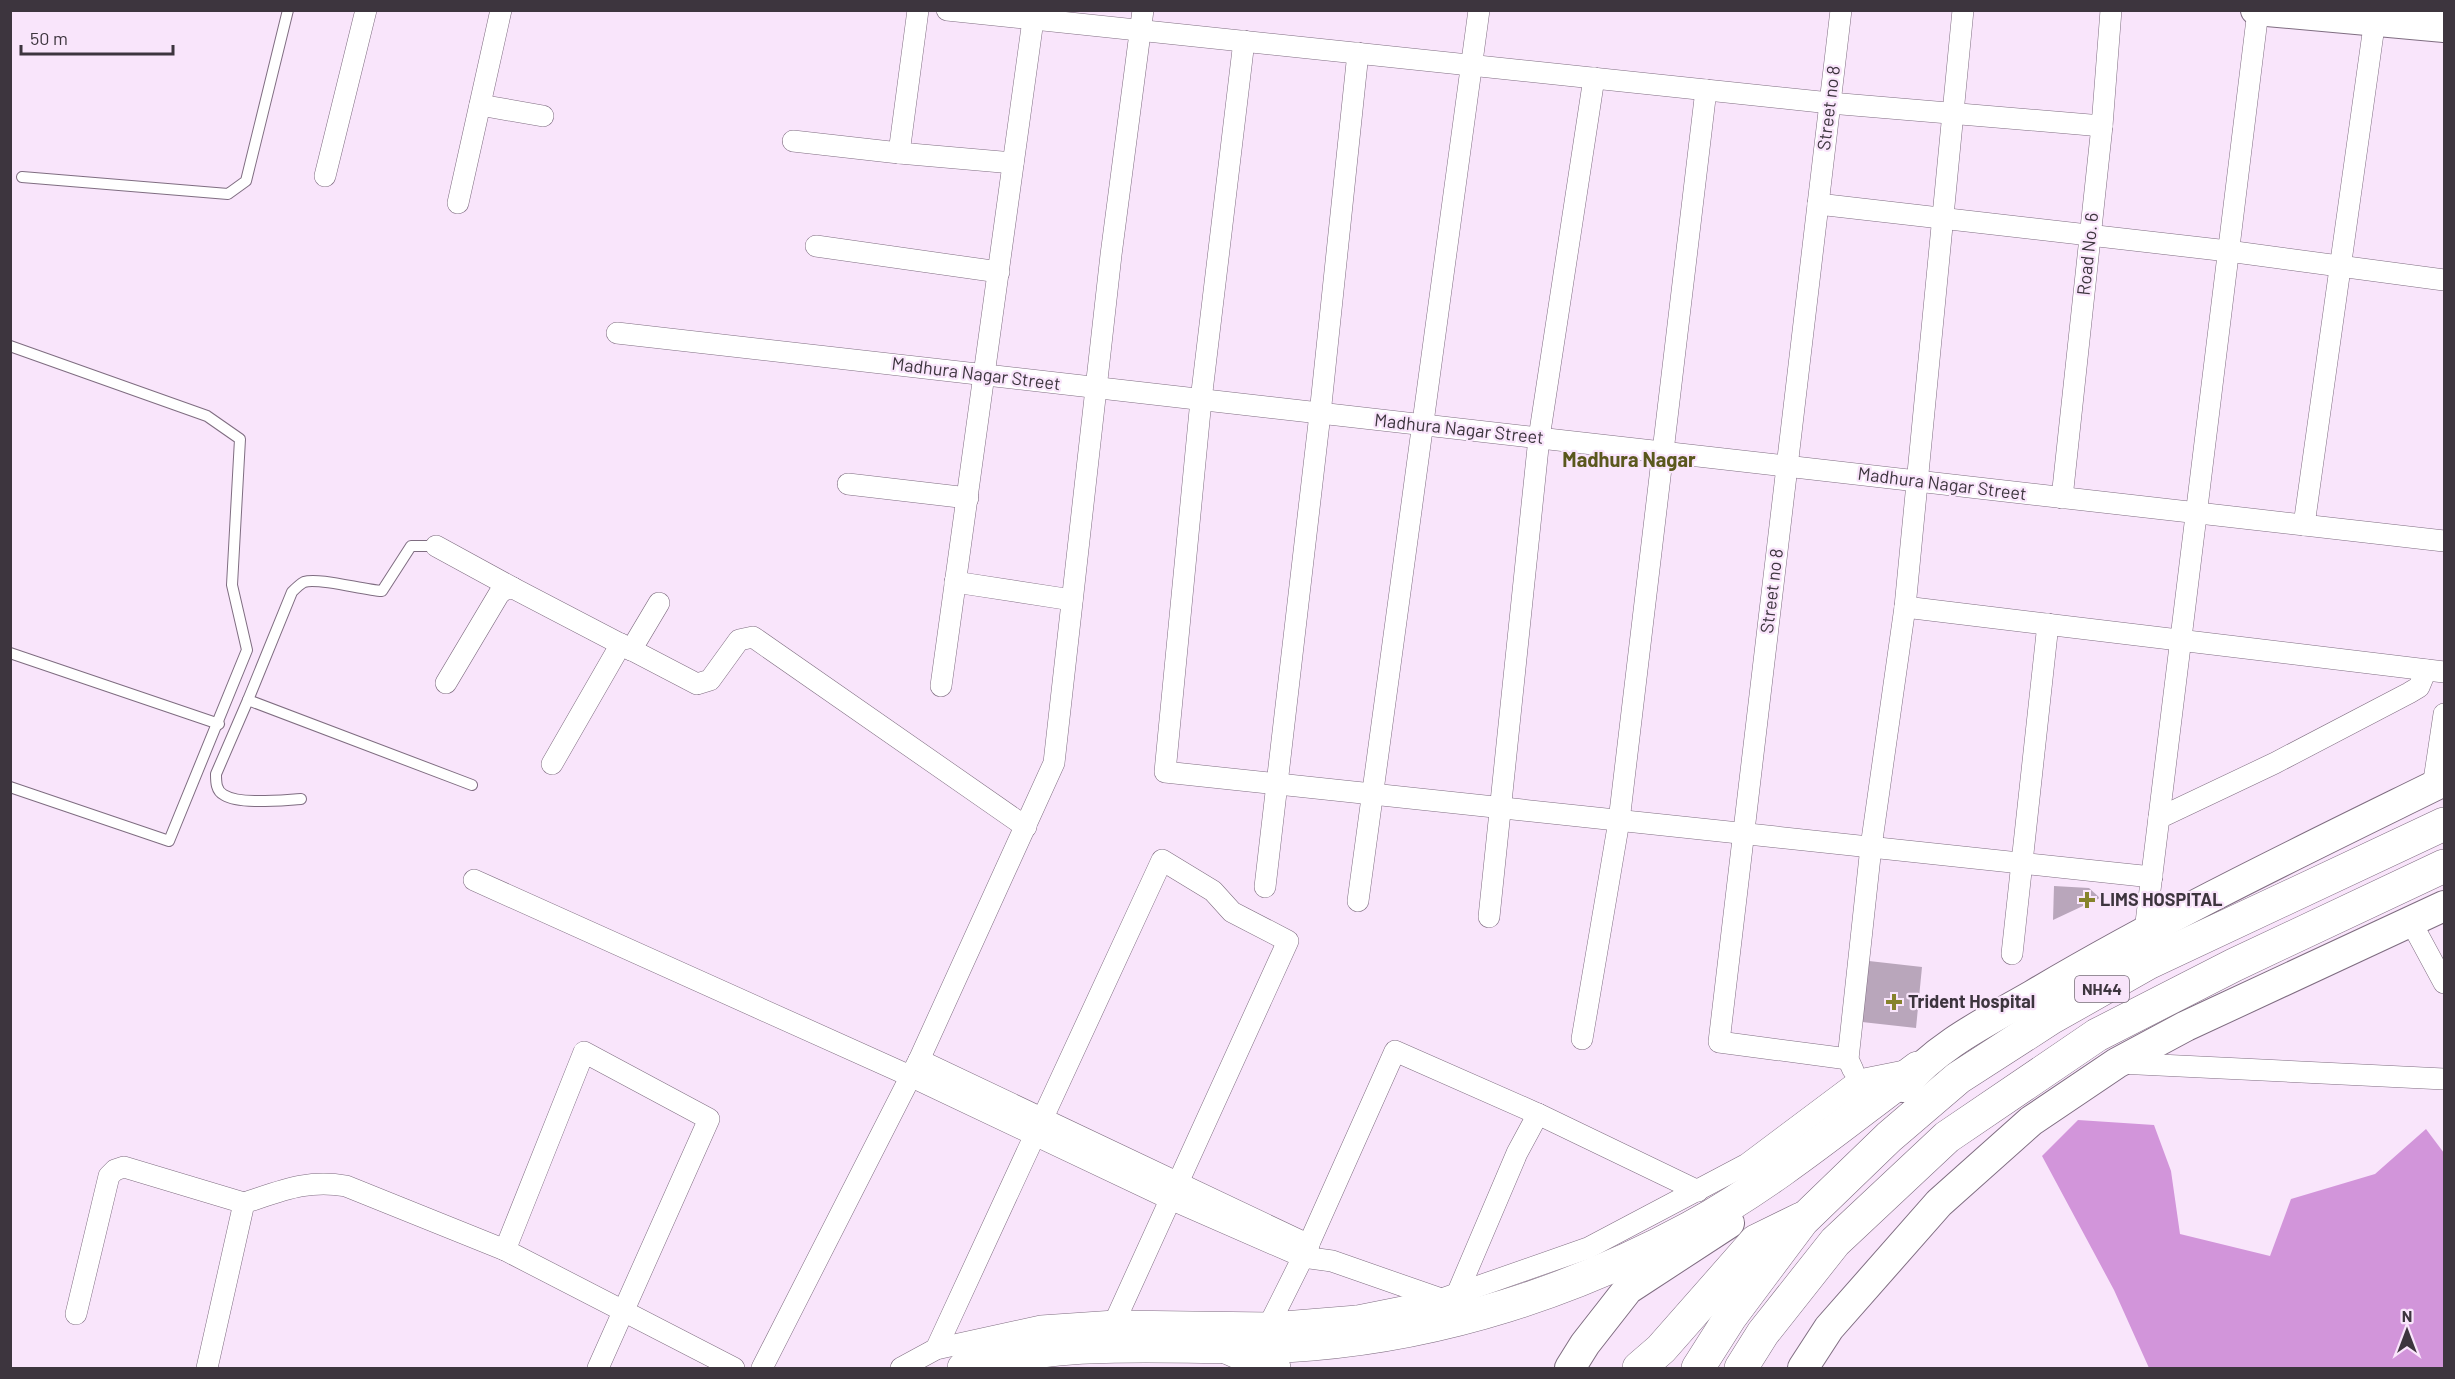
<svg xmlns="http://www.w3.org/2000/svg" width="2455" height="1379" font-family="Barlow,sans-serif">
	<rect width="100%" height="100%" fill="#f9e5fb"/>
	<!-- water -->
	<polygon fill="#d295da" points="2078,1120 2154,1125 2171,1171 2180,1234 2270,1256 2291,1199 2375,1174 2426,1129 2444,1153 2444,1368 2149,1368 2114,1290 2042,1156"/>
	<!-- building -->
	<g fill="#b9a6bb">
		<polygon points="2054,886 2089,888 2100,898 2053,920"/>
		<polygon points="1869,961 1922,967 1916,1028 1862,1022"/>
	</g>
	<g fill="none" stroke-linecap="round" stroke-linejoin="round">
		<!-- lane casing -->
		<g stroke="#7f6d81" stroke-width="12">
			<g id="lane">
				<polyline points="22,177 228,194 246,181 288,10"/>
				<polyline points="10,346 207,416 240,439 232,585 247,650 169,841 10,787"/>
				<path d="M436,546H411L382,591C363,590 318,577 304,582C300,584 295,589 292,592L248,700L472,785"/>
				<polyline points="10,653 219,724"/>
				<path d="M248,700L216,774C216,782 216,791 224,795C240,805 282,800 301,799"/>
			</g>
		</g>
		<!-- street casing -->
		<g stroke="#7f6d81" stroke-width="22">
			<g id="street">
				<polyline points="918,10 899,153 1013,163"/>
				<polyline points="947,10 1830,103 2102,126"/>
				<polyline points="1841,10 1719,1042 1848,1059"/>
				<polyline points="1244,41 1201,400 1165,772 2152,877"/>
				<polyline points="480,105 543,116"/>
				<polyline points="793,141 899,153"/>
				<polyline points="325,176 366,10"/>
				<polyline points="458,203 501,10"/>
				<polyline points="1818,204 2228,251 2444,280"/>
				<polyline points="816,246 999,272"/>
				<polyline points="617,333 2444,541"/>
				<polyline points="848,484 968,498"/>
				<polyline points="2062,498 2102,126 2111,10"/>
				<polyline points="2304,525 2375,19"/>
				<polyline points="436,546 513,588"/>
				<polyline points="955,582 1072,600"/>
				<polyline points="1905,607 2444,672"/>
				<polyline points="631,650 659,603"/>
				<polyline points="446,683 499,594 505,589 513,588 697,684 710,680 739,640 753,637 1026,827"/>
				<polyline points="941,686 1033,20"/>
				<polyline points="552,764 621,644"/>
				<polyline points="2433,787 2444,714"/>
				<polyline points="2159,818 2275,763 2409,693 2419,687 2426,670"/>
				<polyline points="474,880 910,1076 1170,1199 1303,1257 1332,1261 1441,1299"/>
				<polyline points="1265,887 1320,414 1358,53"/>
				<polyline points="1358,901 1479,10"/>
				<polyline points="1489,917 1539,438 1594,78"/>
				<polyline points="2411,922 2444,983"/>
				<polyline points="2145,931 2258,11"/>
				<polyline points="2012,954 2048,624"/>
				<polyline points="1582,1039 1619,821 1706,90"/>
				<polyline points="919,1060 1309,1245"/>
				<polyline points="2118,1063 2444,1079"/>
				<polyline points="1853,1070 1848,1059 1871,847 1905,607 1963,10"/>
				<polyline points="505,1250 584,1052 709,1119 598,1368"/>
				<polyline points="1457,1294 1517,1153 1538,1114"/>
				<polyline points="76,1314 109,1176 115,1170 124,1167 244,1203"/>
				<polyline points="1270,1323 1303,1257 1395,1051 1538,1114 1698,1191"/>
				<polyline points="936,1349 1162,860 1213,891 1232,912 1288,941 1115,1321"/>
				<path d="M207,1368L244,1203C281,1191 307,1179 346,1186L505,1250L734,1368"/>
				<polyline points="762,1368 919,1060 1054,763 1111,255 1143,10"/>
				<polyline points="901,1368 936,1349 1041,1326 1115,1321 1270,1323 1357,1316 1442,1299 1588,1248 1747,1164 1859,1080 1909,1070"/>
			</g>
		</g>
		<!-- secondary casing -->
		<g stroke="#7f6d81" stroke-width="32">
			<g id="secondary">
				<polyline points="2256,10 2444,27"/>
				<path d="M1903,1087C1936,1046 1988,1021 2033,995C2166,916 2306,849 2444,781"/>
				<polyline points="1570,1368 1585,1344 1628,1289 1729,1223"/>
				<polyline points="1803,1368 1829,1328 1939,1203 2031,1121 2117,1063 2186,1026 2444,906"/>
			</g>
		</g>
		<!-- primary casing -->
		<g stroke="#7f6d81" stroke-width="34">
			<path id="primary" d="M964,1368C1076,1331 1196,1354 1312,1344C1444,1333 1574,1291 1690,1228C1771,1184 1844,1123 1918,1068"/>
		</g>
		<!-- highway casing -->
		<g stroke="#7f6d81" stroke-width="34">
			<g id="highway">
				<polyline points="1224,1346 1274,1368"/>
				<polyline points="1639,1368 1661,1349 1756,1241 1801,1219"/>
				<polyline points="1698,1368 1731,1316 1802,1221 1889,1137 1958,1078 2051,1018 2150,962 2444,824"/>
				<polyline points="1741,1368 1763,1333 1835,1242 1947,1137 2097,1035 2234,965 2444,866"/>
			</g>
		</g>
		<!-- lane -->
		<use href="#lane" stroke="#fff" stroke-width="10"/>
		<!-- street -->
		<use href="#street" stroke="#fff" stroke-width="21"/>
		<!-- secondary -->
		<use href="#secondary" stroke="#fff" stroke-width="30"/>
		<!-- primary -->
		<use href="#primary" stroke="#fff" stroke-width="33"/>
		<!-- highway -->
		<use href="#highway" stroke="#fff" stroke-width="33"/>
	</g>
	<!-- markers -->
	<g fill="#86832c" stroke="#f9e5fb" stroke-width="2">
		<path d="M2084 891h6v6h6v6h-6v6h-6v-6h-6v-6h6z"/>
		<path d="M1891 993h6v6h6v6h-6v6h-6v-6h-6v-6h6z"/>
	</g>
	<g text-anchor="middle" stroke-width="4.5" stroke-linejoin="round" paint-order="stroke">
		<!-- shield labels -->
		<rect fill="#f9e5fb" stroke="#756a77" stroke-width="1.5" x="2075" y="976" width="54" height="26" rx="4.5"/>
		<g font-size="16" font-weight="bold" fill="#3d353e">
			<text x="2102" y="995">NH44</text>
		</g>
		<!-- street labels -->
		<g font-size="18" fill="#3d353e" stroke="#f9e5fb">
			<text transform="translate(1829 108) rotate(-83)" y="6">Street no 8</text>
			<text transform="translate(2088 254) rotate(-84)" y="6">Road No. 6</text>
			<text transform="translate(976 374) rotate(7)" y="6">Madhura Nagar Street</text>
			<text transform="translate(1459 429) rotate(6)" y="6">Madhura Nagar Street</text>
			<text transform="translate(1942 484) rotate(7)" y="6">Madhura Nagar Street</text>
			<text transform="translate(1772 591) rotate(-83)" y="6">Street no 8</text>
		</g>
		<!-- poi labels -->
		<g font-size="18" font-weight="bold" fill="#3d353e" stroke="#f9e5fb" text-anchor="start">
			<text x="2100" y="906">LIMS HOSPITAL</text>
			<text x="1908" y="1008">Trident Hospital</text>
		</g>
		<!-- neighbourhood labels -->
		<g font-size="20" font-weight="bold" fill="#5a581d" stroke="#f9e5fb">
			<text x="1629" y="467">Madhura Nagar</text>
		</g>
	</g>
	<!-- border -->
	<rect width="2455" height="1379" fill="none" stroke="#3d353e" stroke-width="24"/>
	<!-- north arrow -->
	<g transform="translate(2407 1331)" stroke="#f9e5fb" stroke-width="4.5" paint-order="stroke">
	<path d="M0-4.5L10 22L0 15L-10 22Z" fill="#3d353e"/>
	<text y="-9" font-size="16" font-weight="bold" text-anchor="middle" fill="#3d353e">N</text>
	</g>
	<!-- scale -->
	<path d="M21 45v9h152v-9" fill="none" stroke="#3d353e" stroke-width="3"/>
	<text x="30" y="45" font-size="18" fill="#3d353e" stroke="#f9e5fb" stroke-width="4.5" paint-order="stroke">50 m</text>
</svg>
